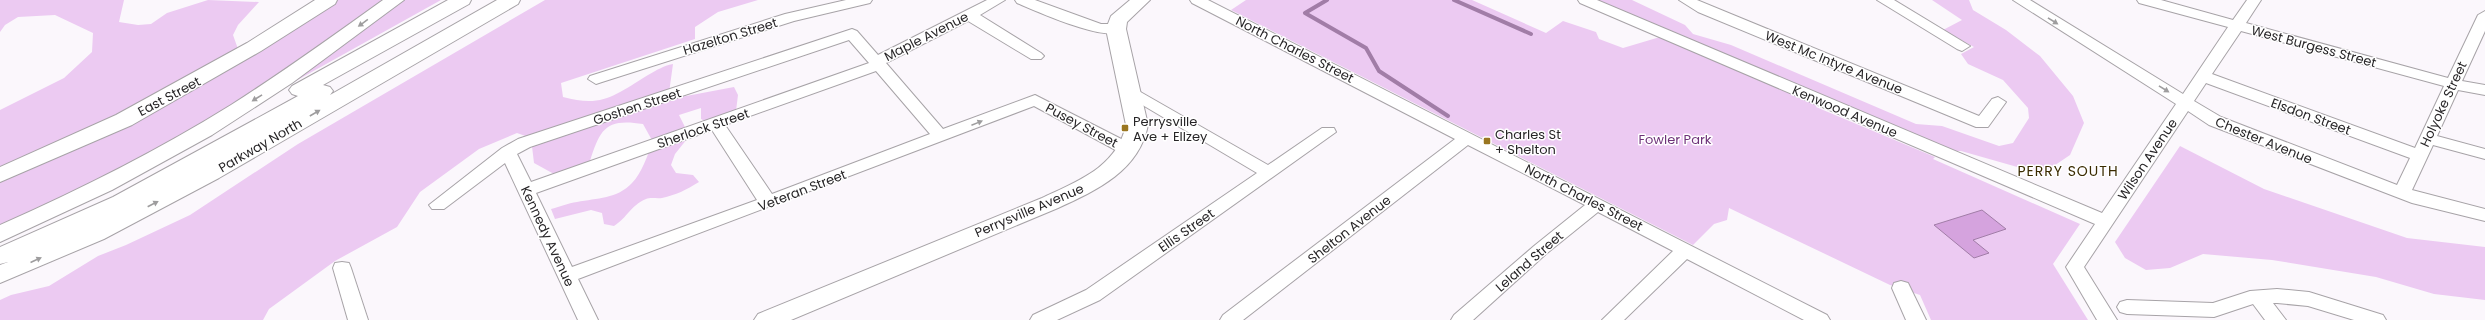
<svg xmlns="http://www.w3.org/2000/svg" width="2485" height="320" font-family="Poppins,sans-serif">
	<rect width="100%" height="100%" fill="#fbf7fc"/>
	<!-- green -->
	<g fill="#eccaf2">
		<polygon points="0,0 124,0 119,22 138,25 151,24 167,13 208,0 259,2 238,25 233,35 238,49 82,133 0,168 0,110 64,78 92,52 93,33 55,15 18,17 5,25 0,32"/>
		<polygon points="328,0 395,0 269,90 0,234 0,175 45,156"/>
		<polygon points="403,0 441,0 292,83"/>
		<path d="M545,0H758L718,12L695,27V39L561,83L563,97C603,108 615,95 648,75C657,70 663,66 673,64L669,93L681,97L734,87L738,95L736,111L707,122L701,119V108L679,115L685,127L687,139L675,154L671,165L676,173L693,175L699,182C686,190 676,195 662,198C657,199 651,197 646,199C630,206 628,217 614,226L604,224L602,213L591,210L555,219L551,209C559,207 568,203 577,202C597,198 617,199 632,183C642,173 647,156 653,142L643,124C606,118 600,129 590,161L554,174L534,163L531,138L517,133L479,149L420,192L397,227L335,261L269,309L263,320H0V300L11,295L49,286L98,256L126,245L190,215L298,144Z"/>
		<polygon points="1246,0 1472,0 1546,33 1563,21 1596,32 1599,39 1623,48 1660,37 1594,0 1632,0 1685,25 1693,34 1731,45 1916,124 1942,126 1999,146 2013,143 2029,118 2028,108 2003,80 1968,64 1961,54 1974,47 1943,30 1962,20 1932,0 1969,0 1973,10 2006,30 2040,56 2073,96 2084,123 2070,155 2042,174 1961,151 1946,151 1821,97 1816,107 1935,157 1933,159 2080,224 2053,264 2088,320 1931,320 1920,295 1890,285 1729,208 1727,220 1714,224 1693,245 1231,10"/>
		<polygon points="2180,146 2264,189 2407,238 2485,247 2485,300 2434,294 2376,277 2272,260 2203,254 2170,268 2146,270 2125,258 2115,242"/>
	</g>
	<!-- water -->
	<polygon fill="#d5a3de" stroke="#a17da7" points="1982,210 2006,229 1973,240 1989,253 1974,258 1934,225"/>
	<g fill="none" stroke-linecap="round" stroke-linejoin="round">
		<!-- stream -->
		<g stroke="#a17da7" stroke-width="4">
			<polyline points="1327,0 1305,13 1366,48 1379,71 1448,116"/>
			<polyline points="1454,0 1531,34"/>
		</g>
		<!-- minor casing -->
		<g stroke="#a7a3a7" stroke-width="2">
			<g id="minor">
				<polygon points="846,0 872,0 870,3 794,21 602,82 596,84 588,79 590,76 785,14"/>
				<path d="M987,0H1005L980,15L1041,53L1044,56L1041,59H1031L968,21L886,63L943,129L1035,95L1135,146L1137,150L1135,154H1123L1034,106L578,279L598,320H578L505,163L444,209H432L429,205L502,148L518,139L852,29L857,31L878,55ZM849,40L869,63L531,182L517,154L530,147ZM876,71L930,134L772,194L725,125ZM712,130L757,200L572,267L536,193Z"/>
				<path d="M1015,0H1035L1101,24H1116L1124,29C1112,46 1034,10 1017,3Z"/>
				<polygon points="1190,0 1208,0 1827,315 1830,320 1804,320 1687,259 1624,320 1602,320 1673,251 1598,212 1546,254 1473,320 1451,320 1454,315 1534,246 1585,205 1468,145 1243,320 1220,320 1223,315 1455,139 1192,3"/>
				<path d="M1578,0H1597L2102,213L2176,104L2013,0H2030L2183,94L2228,27L2139,3L2137,0H2161L2233,20L2247,0H2261L2246,23L2448,78L2478,15L2485,11V31L2462,81L2485,85V95L2458,90L2437,136L2485,149V159L2433,145L2412,190L2485,209V221L2412,203L2209,125L2188,111L2084,267L2117,320H2097L2066,267L2095,224L1580,3ZM2241,31L2444,86L2415,148L2212,74ZM2206,83L2410,158L2397,185L2221,117L2194,101Z"/>
				<polygon points="1679,0 1697,0 1979,116 1992,99 1998,97 2006,102 1988,127 1976,127 1698,12"/>
				<polygon points="1877,0 1894,0 1970,46 1962,51 1957,49"/>
				<polygon points="1130,86 1268,165 1322,128 1334,128 1336,132 1100,300 1057,320 1030,320 1033,315 1086,290 1257,173 1124,94 1122,91"/>
				<polygon points="342,262 349,263 351,268 368,320 348,320 333,268 335,263"/>
				<polygon points="1901,281 1908,283 1926,320 1906,320 1892,288 1894,283"/>
				<polygon points="2277,289 2309,292 2383,315 2386,320 2354,320 2308,306 2277,303 2273,303 2286,320 2265,320 2253,304 2214,317 2127,314 2120,312 2117,307 2120,302 2127,300 2213,303 2250,291"/>
			</g>
		</g>
		<!-- major casing -->
		<g stroke="#a7a3a7" stroke-width="2">
			<g id="major">
				<polygon points="315,0 337,0 335,4 261,51 132,125 0,182 0,167 116,115 247,43"/>
				<path d="M1130,0H1150L1127,22L1126,29L1148,125C1139,171 1097,190 1058,208L791,320H754L758,314L1042,198C1078,181 1117,167 1126,125L1106,29L1111,16Z"/>
			</g>
		</g>
		<!-- highway casing -->
		<g stroke="#a7a3a7" stroke-width="2">
			<g id="highway">
				<path d="M383,0H404L292,83L212,135L112,190L0,242V225C79,190 157,151 231,105C283,72 333,36 383,0Z"/>
				<polygon points="448,0 471,0 469,4 323,85 330,87 333,91 330,95 497,0 520,0 518,4 219,178 104,239 0,283 0,265 8,262 0,264 0,247 113,197 298,96 292,94 289,90 292,86"/>
			</g>
		</g>
		<!-- minor -->
		<use href="#minor" fill="#fff" fill-rule="evenodd"/>
		<!-- major -->
		<use href="#major" fill="#fff" fill-rule="evenodd"/>
		<!-- highway -->
		<use href="#highway" fill="#fff" fill-rule="evenodd"/>
	</g>
	<!-- one-way arrows -->
	<defs><path id="oneway-solid" d="M-6-.8H1V-3.2L6.5 0L1 3.2V.8H-6Z"/></defs>
	<g fill="#9e9d9e">
		<use href="#oneway-solid" transform="translate(2053 21) rotate(32)"/>
		<use href="#oneway-solid" transform="translate(363 23) rotate(144)"/>
		<use href="#oneway-solid" transform="translate(2164 89) rotate(32)"/>
		<use href="#oneway-solid" transform="translate(257 98) rotate(148)"/>
		<use href="#oneway-solid" transform="translate(315 113) rotate(-30)"/>
		<use href="#oneway-solid" transform="translate(977 123) rotate(-22)"/>
		<use href="#oneway-solid" transform="translate(153 204) rotate(-27)"/>
		<use href="#oneway-solid" transform="translate(36 260) rotate(-24)"/>
	</g>
	<!-- markers -->
	<g fill="#9a7621" stroke="#fff" stroke-width="1.5">
		<rect x="1121" y="124" width="8" height="8" rx="2"/>
		<rect x="1483" y="137" width="8" height="8" rx="2"/>
	</g>
	<g text-anchor="middle" stroke-width="3" stroke-linejoin="round" paint-order="stroke">
		<!-- street labels -->
		<g font-size="13" fill="#272527" stroke="#fff">
			<text transform="translate(730 36) rotate(-17)" y="5">Hazelton Street</text>
			<text transform="translate(926 36) rotate(-27)" y="5">Maple Avenue</text>
			<text transform="translate(2314 46) rotate(15)" y="5">West Burgess Street</text>
			<text transform="translate(1295 49) rotate(27)" y="5">North Charles Street</text>
			<text transform="translate(1834 62) rotate(22)" y="5">West Mc Intyre Avenue</text>
			<text transform="translate(169 96) rotate(-28)" y="5">East Street</text>
			<text transform="translate(2443 104) rotate(-65)" y="5">Holyoke Street</text>
			<text transform="translate(637 106) rotate(-18)" y="5">Goshen Street</text>
			<text transform="translate(1845 111) rotate(23)" y="5">Kenwood Avenue</text>
			<text transform="translate(2311 116) rotate(20)" y="5">Elsdon Street</text>
			<text transform="translate(1082 125) rotate(28)" y="5">Pusey Street</text>
			<text transform="translate(703 128) rotate(-19)" y="5">Sherlock Street</text>
			<text transform="translate(2264 140) rotate(22)" y="5">Chester Avenue</text>
			<text transform="translate(260 145) rotate(-30)" y="5">Parkway North</text>
			<text transform="translate(2147 159) rotate(-56)" y="5">Wilson Avenue</text>
			<text transform="translate(802 190) rotate(-21)" y="5">Veteran Street</text>
			<text transform="translate(1584 197) rotate(27)" y="5">North Charles Street</text>
			<text transform="translate(1029 210) rotate(-23)" y="5">Perrysville Avenue</text>
			<text transform="translate(1349 229) rotate(-38)" y="5">Shelton Avenue</text>
			<text transform="translate(1186 230) rotate(-35)" y="5">Ellis Street</text>
			<text transform="translate(548 236) rotate(65)" y="5">Kennedy Avenue</text>
			<text transform="translate(1529 261) rotate(-41)" y="5">Leland Street</text>
		</g>
		<!-- poi labels -->
		<g font-size="13" fill="#272527" stroke="#fff" text-anchor="start">
			<text x="1133" y="126">Perrysville<tspan x="1133" dy="15">Ave + Ellzey</tspan></text>
			<text x="1495" y="139">Charles St<tspan x="1495" dy="15">+ Shelton</tspan></text>
		</g>
		<!-- park labels -->
		<g font-size="13" fill="#6e3279" stroke="#fff">
			<text x="1675" y="144">Fowler Park</text>
		</g>
		<!-- neighbourhood labels -->
		<g font-size="14" letter-spacing="1" fill="#3a2a01" stroke="#fff">
			<text x="2068" y="176">PERRY SOUTH</text>
		</g>
	</g>
</svg>
